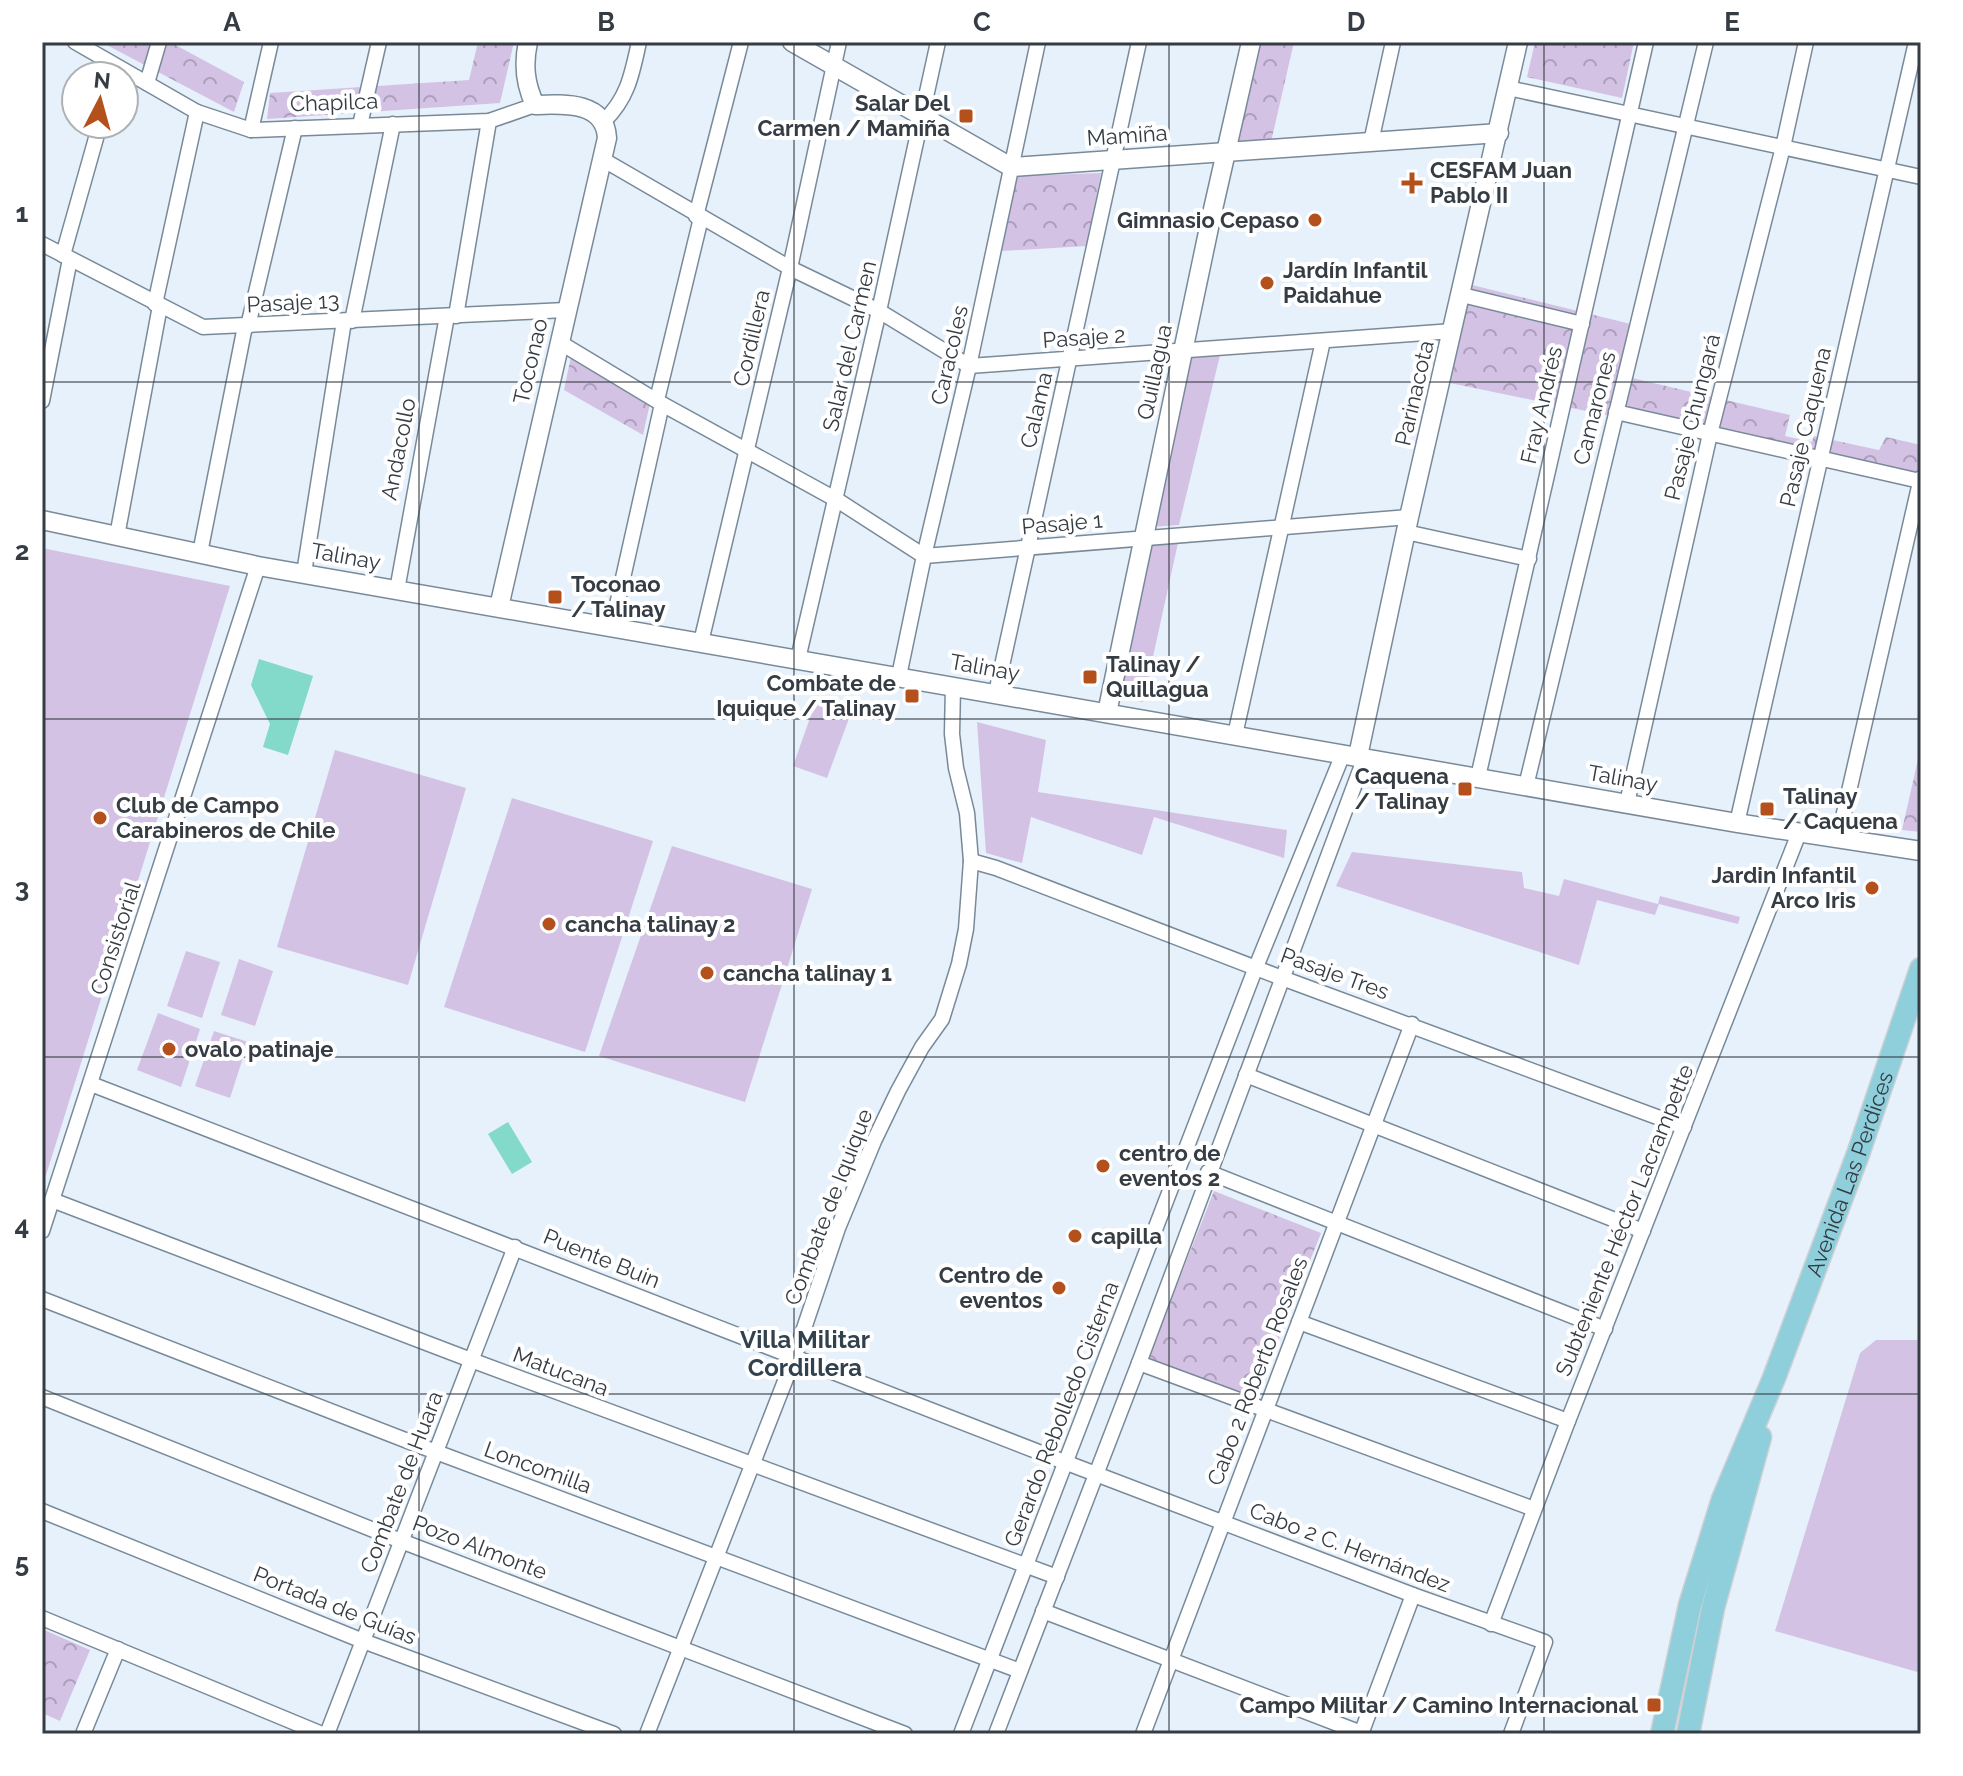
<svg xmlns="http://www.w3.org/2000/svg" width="1963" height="1776" font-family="Raleway,sans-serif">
	<defs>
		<pattern id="park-crowns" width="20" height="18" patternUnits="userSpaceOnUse" patternTransform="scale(2)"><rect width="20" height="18" fill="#d4c2e5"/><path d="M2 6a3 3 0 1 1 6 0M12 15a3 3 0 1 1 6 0" fill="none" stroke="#ad9fbb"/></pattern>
	</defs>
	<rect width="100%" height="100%" fill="#e6f1fc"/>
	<!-- grass -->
	<g fill="#d4c2e5">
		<polygon points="1221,351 1179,525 1151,527 1193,354"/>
		<polygon points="1150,543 1178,543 1143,702 1118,698"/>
		<polygon points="42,548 230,586 42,1188"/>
		<polygon points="816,701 851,713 827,778 793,766"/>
		<polygon points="977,722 1046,740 1038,792 1287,830 1284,858 1154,817 1142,855 1031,817 1022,863 986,853"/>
		<polygon points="335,750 466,788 408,985 277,947"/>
		<polygon points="512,798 653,841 585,1052 444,1007"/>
		<polygon points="672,846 812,889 745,1102 599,1056"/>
		<polygon points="1352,852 1522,872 1524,888 1559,896 1564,879 1658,904 1660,896 1740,917 1738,924 1659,904 1655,915 1597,900 1579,965 1336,886"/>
		<polygon points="186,951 220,962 202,1018 167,1006"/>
		<polygon points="239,959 273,971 255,1026 221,1015"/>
		<polygon points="158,1013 200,1029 181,1087 137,1070"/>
		<polygon points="214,1031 248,1042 230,1098 195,1086"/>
		<polygon points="1876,1340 1921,1340 1921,1673 1775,1631 1860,1353"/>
	</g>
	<!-- park -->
	<g fill="url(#park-crowns)">
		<polygon points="101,42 170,42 244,82 234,112"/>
		<polygon points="478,42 514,42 500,103 267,119 270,93 469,80"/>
		<polygon points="1257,42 1294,42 1271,142 1233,145"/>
		<polygon points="1535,42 1634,42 1622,98 1527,77"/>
		<polygon points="1101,173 1087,246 1002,251 1017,176"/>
		<polygon points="1472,285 1643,327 1632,378 1790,415 1785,436 1812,442 1814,436 1879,450 1886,437 1921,445 1921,480 1450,383"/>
		<polygon points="571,356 650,403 643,435 564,390"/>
		<polygon points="1921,746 1921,832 1902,830"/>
		<polygon points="1214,1191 1321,1233 1255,1400 1148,1358"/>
		<polygon points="42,1629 90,1650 60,1721 42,1713"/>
	</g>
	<!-- water -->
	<g fill="#83d9ca">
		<polygon points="259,659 313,676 288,755 263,747 270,724 251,685"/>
		<polygon points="508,1122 532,1162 512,1174 488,1134"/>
	</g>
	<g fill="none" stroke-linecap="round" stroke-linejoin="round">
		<!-- minor casing -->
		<g stroke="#788a99" stroke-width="17">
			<g id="minor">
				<polyline points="75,42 197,112 251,130 489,121 535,105"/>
				<polyline points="147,83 159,42"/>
				<polyline points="1508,88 1921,177"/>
				<path d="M604,121C628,98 632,74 639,42"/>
				<polyline points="360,125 379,42"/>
				<polyline points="251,130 271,42"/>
				<polyline points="1371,142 1393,42"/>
				<polyline points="602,159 790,268 879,311 969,366 1453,331"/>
				<polyline points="696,216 741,42"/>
				<polyline points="42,244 203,327 566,310"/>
				<polyline points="63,255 100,124"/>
				<polyline points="1462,295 1582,324"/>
				<polyline points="155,304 197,112"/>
				<polyline points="456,316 489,121"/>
				<polyline points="352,321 393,124"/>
				<polyline points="248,326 295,128"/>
				<polyline points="559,342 662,404 837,500 924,556 1409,517"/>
				<polyline points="657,400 701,218"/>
				<polyline points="42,401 70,259"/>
				<polyline points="1616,412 1920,481"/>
				<polyline points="1406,532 1529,559"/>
				<polyline points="117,536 160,306"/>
				<polyline points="200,553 245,326"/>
				<polyline points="304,573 344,321"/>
				<polyline points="397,590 447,316"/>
				<polyline points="612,627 662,404"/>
				<polyline points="701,642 790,268 839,42"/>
				<polyline points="798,659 879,311 938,42"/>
				<polyline points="899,676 924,556 969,366 1038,42"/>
				<polyline points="996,693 1139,42"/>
				<polyline points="1235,735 1323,341"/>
				<polyline points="1478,777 1646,42"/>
				<polyline points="1526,786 1706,42"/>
				<polyline points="1627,803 1710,434 1783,147 1806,42"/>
				<polyline points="1737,823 1916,42"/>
				<polyline points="1838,839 1921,478"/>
				<polyline points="971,861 996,868 1282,978 1684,1127"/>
				<polyline points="1246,1075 1643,1231"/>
				<polyline points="91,1084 1067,1463 1413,1595 1545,1642 1511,1734"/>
				<polyline points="1208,1172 1605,1329"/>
				<polyline points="52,1200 471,1360 1057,1577"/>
				<polyline points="42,1231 258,566"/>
				<polyline points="42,1299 436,1452 1020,1671"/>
				<polyline points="1299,1322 1568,1421"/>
				<polyline points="1139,1363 1534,1509"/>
				<polyline points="42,1397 401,1541 905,1734"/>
				<polyline points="42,1511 363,1641 614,1734"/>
				<polyline points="1043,1611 1364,1734"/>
				<polyline points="42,1618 322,1734"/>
				<polyline points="1491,1624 1568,1421 1799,833"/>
				<polyline points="83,1734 118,1649"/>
				<polyline points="327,1734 515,1247"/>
				<polyline points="647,1734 794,1358 838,1228 874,1141 898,1091 922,1047 942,1019 959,964 966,929 971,861 967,813 956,768 952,734 953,686"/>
				<polyline points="961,1734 1256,967 1343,754"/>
				<polyline points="996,1734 1139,1363 1365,757"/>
				<polyline points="1143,1734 1412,1024"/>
				<polyline points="1361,1734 1413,1595"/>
			</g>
		</g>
		<!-- tertiary casing -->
		<g stroke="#788a99" stroke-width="21">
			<g id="tertiary">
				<polyline points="792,42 1011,167 1499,133"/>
				<polyline points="42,520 258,566 1737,823 1921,851"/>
				<path d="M499,607L607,138C605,101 563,104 535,105C525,84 523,65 528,42"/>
				<polyline points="1107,713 1211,218 1251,42"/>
				<polyline points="1358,756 1409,517 1518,42"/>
			</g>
		</g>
		<!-- primary casing -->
		<g stroke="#cfd0d2" stroke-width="25">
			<g id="primary">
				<path id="s1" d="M1662,1734L1690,1605L1723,1499L1774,1378L1858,1154L1921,969"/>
				<polyline points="1688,1734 1713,1608 1760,1437"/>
			</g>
		</g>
		<!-- minor -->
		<use href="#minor" stroke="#fff" stroke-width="14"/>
		<!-- tertiary -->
		<use href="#tertiary" stroke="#fff" stroke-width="18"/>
		<!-- primary -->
		<use href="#primary" stroke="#8fcfdc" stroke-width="22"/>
	</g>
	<!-- grid -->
	<path fill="none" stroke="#353c43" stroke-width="2" stroke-opacity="0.55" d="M419,42V1734M794,42V1734M1169,42V1734M1544,42V1734M42,382H1921M42,719H1921M42,1057H1921M42,1394H1921"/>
	<!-- markers -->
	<g fill="#b3501c" stroke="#fff" stroke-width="3">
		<rect x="958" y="108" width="16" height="16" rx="4"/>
		<path d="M1408 171h8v8h8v8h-8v8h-8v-8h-8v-8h8z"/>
		<circle cx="1315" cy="220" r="8"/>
		<circle cx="1267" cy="283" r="8"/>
		<rect x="547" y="589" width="16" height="16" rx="4"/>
		<rect x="1082" y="669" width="16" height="16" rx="4"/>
		<rect x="904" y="688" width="16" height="16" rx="4"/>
		<rect x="1457" y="781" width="16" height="16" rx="4"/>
		<rect x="1759" y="801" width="16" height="16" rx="4"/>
		<circle cx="100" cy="818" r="8"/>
		<circle cx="1872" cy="888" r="8"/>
		<circle cx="549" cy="924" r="8"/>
		<circle cx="707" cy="973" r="8"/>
		<circle cx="169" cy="1049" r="8"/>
		<circle cx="1103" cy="1166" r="8"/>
		<circle cx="1075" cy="1236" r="8"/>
		<circle cx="1059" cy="1288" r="8"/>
		<rect x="1646" y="1697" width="16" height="16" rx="4"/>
	</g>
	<g text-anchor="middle" stroke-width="8" stroke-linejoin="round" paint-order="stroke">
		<!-- street labels -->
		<g font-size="22" fill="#353c43" stroke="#fff">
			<text transform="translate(334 102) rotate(-2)" y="8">Chapilca</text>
			<text transform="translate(1127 135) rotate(-4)" y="8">Mamiña</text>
			<text transform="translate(293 302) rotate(-3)" y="8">Pasaje 13</text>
			<text transform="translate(1084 337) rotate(-4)" y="8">Pasaje 2</text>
			<text transform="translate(751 338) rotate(-77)" y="8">Cordillera</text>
			<text transform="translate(849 346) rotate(-77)" y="8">Salar del Carmen</text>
			<text transform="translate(949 355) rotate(-77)" y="8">Caracoles</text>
			<text transform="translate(530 361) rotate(-77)" y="8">Toconao</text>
			<text transform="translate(1154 372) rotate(-78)" y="8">Quillagua</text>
			<text transform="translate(1414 393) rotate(-77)" y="8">Parinacota</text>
			<text transform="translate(1541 405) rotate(-77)" y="8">Fray Andrés</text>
			<text transform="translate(1594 408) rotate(-76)" y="8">Camarones</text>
			<text transform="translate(1036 410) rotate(-77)" y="8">Calama</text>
			<text transform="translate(1692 417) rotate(-76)" y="8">Pasaje Chungará</text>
			<text transform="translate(1805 427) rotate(-77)" y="8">Pasaje Caquena</text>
			<text transform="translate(398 449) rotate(-79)" y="8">Andacollo</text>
			<text transform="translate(1062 523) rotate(-5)" y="8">Pasaje 1</text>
			<text transform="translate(346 556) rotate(10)" y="8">Talinay</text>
			<text transform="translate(985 667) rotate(10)" y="8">Talinay</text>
			<text transform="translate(1623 778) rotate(10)" y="8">Talinay</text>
			<text transform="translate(115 938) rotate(-72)" y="8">Consistorial</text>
			<text transform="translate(1335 973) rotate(20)" y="8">Pasaje Tres</text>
			<text dy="8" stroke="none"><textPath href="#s1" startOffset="592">Avenida Las Perdices</textPath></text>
			<text transform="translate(828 1207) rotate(-69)" y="8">Combate de Iquique</text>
			<text transform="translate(1624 1220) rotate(-68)" y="8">Subteniente Héctor Lacrampette</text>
			<text transform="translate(602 1258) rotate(22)" y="8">Puente Buin</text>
			<text transform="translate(561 1371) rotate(21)" y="8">Matucana</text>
			<text transform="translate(1257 1371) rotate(-69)" y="8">Cabo 2 Roberto Rosales</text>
			<text transform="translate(1061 1414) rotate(-69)" y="8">Gerardo Rebolledo Cisterna</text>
			<text transform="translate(538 1467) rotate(20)" y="8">Loncomilla</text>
			<text transform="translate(401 1482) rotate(-69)" y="8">Combate de Huara</text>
			<text transform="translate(480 1547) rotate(21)" y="8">Pozo Almonte</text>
			<text transform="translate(1350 1547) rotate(21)" y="8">Cabo 2 C. Hernández</text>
			<text transform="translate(335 1605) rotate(22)" y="8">Portada de Guías</text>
		</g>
		<!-- poi labels -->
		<g font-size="22" font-weight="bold" fill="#353c43" stroke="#fff" text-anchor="start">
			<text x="950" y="111" text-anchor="end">Salar Del<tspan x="950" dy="25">Carmen / Mamiña</tspan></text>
			<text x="1430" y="178">CESFAM Juan<tspan x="1430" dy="25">Pablo II</tspan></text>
			<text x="1299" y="228" text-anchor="end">Gimnasio Cepaso</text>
			<text x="1283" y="278">Jardín Infantil<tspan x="1283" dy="25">Paidahue</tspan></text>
			<text x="571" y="592">Toconao<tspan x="571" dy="25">/ Talinay</tspan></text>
			<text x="1106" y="672">Talinay /<tspan x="1106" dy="25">Quillagua</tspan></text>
			<text x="896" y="691" text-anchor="end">Combate de<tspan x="896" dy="25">Iquique / Talinay</tspan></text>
			<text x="1449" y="784" text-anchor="end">Caquena<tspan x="1449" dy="25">/ Talinay</tspan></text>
			<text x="1783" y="804">Talinay<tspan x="1783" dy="25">/ Caquena</tspan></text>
			<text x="116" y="813">Club de Campo<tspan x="116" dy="25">Carabineros de Chile</tspan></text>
			<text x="1856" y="883" text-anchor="end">Jardin Infantil<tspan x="1856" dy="25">Arco Iris</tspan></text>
			<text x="565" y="932">cancha talinay 2</text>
			<text x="723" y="981">cancha talinay 1</text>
			<text x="185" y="1057">ovalo patinaje</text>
			<text x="1119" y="1161">centro de<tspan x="1119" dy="25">eventos 2</tspan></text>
			<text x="1091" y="1244">capilla</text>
			<text x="1043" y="1283" text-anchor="end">Centro de<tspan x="1043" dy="25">eventos</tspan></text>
			<text x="1638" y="1713" text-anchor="end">Campo Militar / Camino Internacional</text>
		</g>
		<!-- neighbourhood labels -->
		<g font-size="24" font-weight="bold" fill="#31414e" stroke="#fff">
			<text x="805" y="1348">Villa Militar<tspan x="805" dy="28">Cordillera</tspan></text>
		</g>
	</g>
	<!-- border -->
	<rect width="1963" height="1776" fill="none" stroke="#ffffff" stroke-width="88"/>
	<!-- north arrow -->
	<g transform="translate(100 100) rotate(6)"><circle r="38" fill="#ffffff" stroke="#aeb1b4" stroke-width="2"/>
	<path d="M0-6L14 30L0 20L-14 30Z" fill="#b3501c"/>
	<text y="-12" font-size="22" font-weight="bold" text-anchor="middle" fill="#353c43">N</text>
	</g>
	<rect x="44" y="44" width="1875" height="1688" fill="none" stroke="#353c43" stroke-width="3"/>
	<g font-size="26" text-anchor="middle" font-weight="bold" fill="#353c43">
		<text x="232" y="31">A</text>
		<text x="606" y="31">B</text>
		<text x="982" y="31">C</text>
		<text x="1356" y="31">D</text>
		<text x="1732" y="31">E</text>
		<text x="22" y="222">1</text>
		<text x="22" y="560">2</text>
		<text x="22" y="897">3</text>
		<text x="22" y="1235">4</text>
		<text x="22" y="1572">5</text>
	</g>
</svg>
